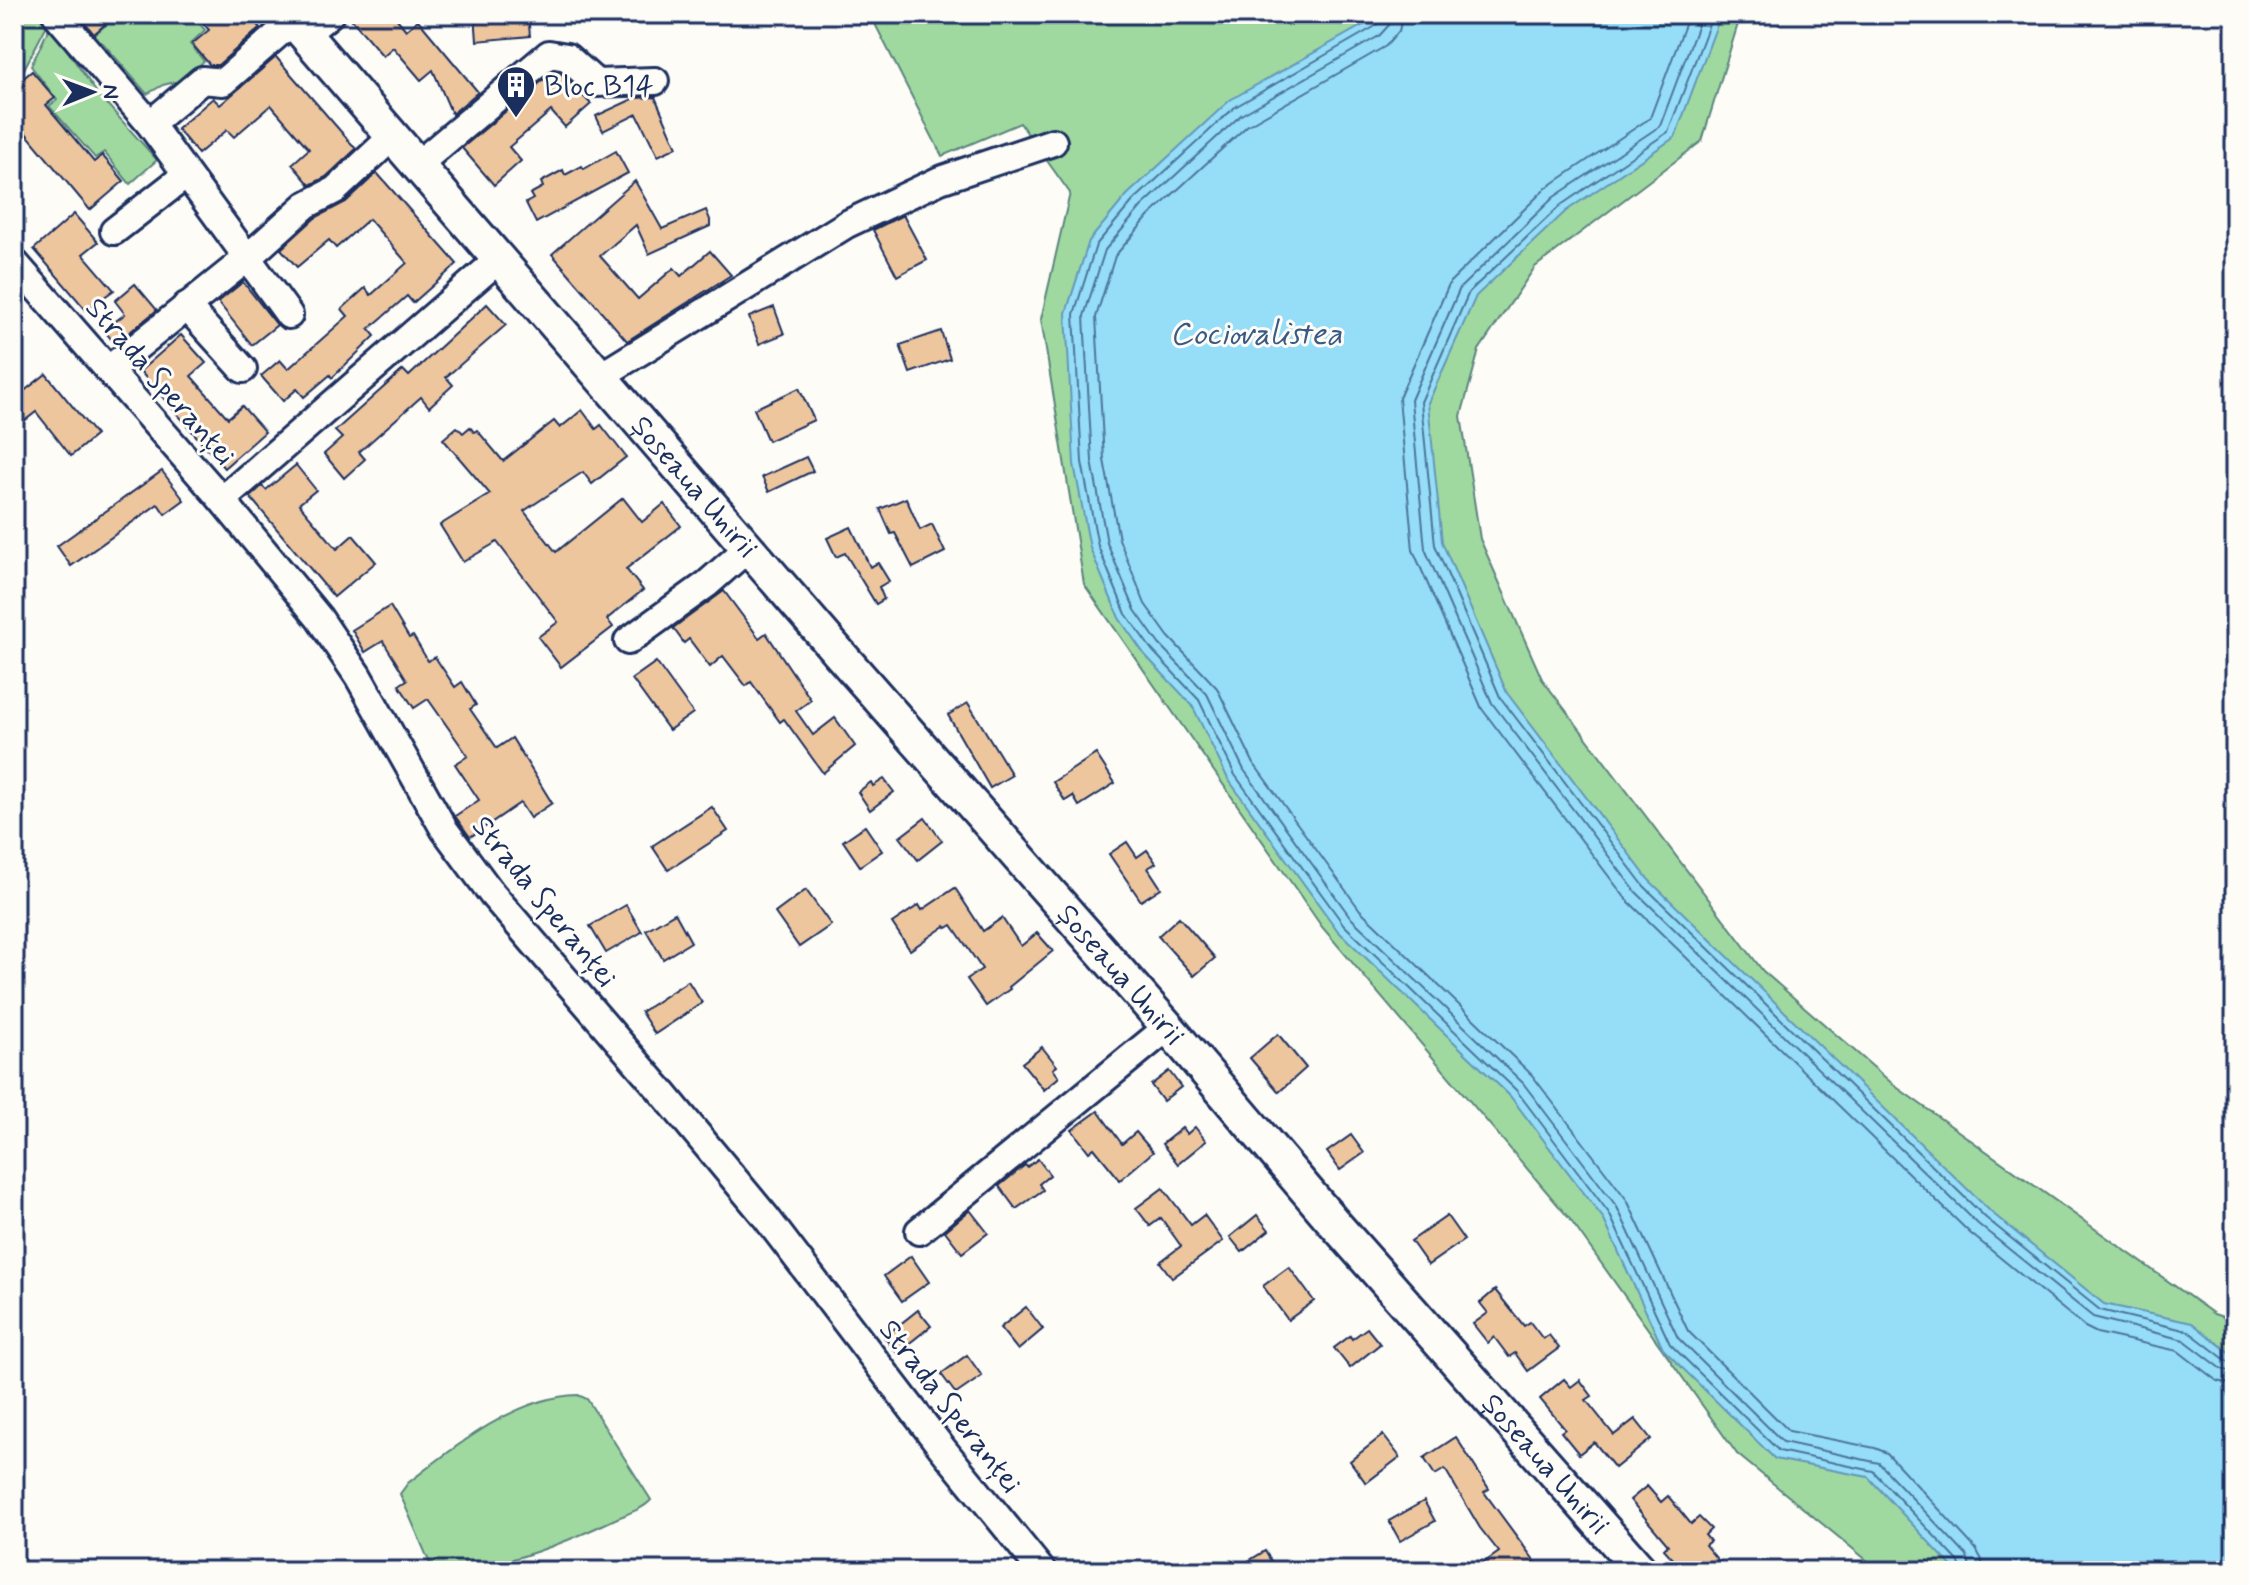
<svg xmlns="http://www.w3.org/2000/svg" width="2249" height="1585" font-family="Mynerve,sans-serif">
	<rect width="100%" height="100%" fill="#fdfcf7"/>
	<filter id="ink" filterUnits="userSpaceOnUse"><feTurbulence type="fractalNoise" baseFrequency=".0125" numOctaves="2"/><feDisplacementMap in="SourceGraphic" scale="16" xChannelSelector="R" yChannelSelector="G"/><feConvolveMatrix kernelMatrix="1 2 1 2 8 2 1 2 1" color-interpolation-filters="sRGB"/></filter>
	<g filter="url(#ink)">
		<!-- green -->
		<g fill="#9fd99f" stroke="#5d847e" stroke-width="2">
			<polygon points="29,14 42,14 48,23 24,69 14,77 14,26"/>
			<polygon points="120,14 131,14 134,17 138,14 191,14 205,30 190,44 204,61 183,80 163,85 147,94 103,43 91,52 86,41"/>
			<polygon points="870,14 1741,14 1702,141 1535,267 1479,350 1461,416 1480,539 1542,679 1763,971 1895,1086 2214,1314 2235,1321 2235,1571 1880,1571 1737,1454 1569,1218 1322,927 1084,584 1041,319 1070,193 1020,123 942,156"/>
			<polygon points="50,26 97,93 157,160 130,184 104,152 95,158 49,106 57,100 31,66"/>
			<path d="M578,1395L587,1399L651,1500C642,1510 626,1514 613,1520C561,1545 495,1571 436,1571L431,1566L400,1494L408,1483C454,1447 517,1396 578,1395Z"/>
		</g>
		<!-- water -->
		<polygon fill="#96ddf7" stroke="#6597ba" stroke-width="2" points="1375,14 1721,14 1675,137 1566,211 1476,296 1428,403 1442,542 1507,693 1649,880 1991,1212 2104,1304 2192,1323 2235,1357 2235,1571 1956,1571 1868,1477 1775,1459 1663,1349 1603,1218 1510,1096 1338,931 1228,779 1192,705 1145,655 1119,618 1090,548 1074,464 1066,313 1089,241 1127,195 1230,100 1370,21"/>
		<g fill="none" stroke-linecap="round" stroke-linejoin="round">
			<!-- shore -->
			<g stroke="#4c759b" stroke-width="2">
				<polyline points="1381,14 1380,21 1374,27 1235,107 1133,201 1096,245 1074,314 1082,462 1098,546 1126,614 1152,650 1199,700 1235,775 1344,925 1516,1090 1609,1213 1670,1344 1779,1451 1873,1471 1959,1562 1961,1571"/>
				<polyline points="1391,14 1389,25 1379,36 1241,115 1141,207 1105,250 1084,316 1092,461 1107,543 1135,610 1159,644 1207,694 1244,770 1351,918 1523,1083 1617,1207 1678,1338 1783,1442 1879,1463 1967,1556 1971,1571"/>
				<polyline points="1403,14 1399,31 1386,46 1248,125 1149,216 1115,256 1096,317 1104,460 1119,539 1145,604 1168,636 1217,688 1254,764 1360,910 1532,1075 1627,1200 1688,1331 1789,1431 1875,1448 1887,1453 1976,1549 1982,1560 1983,1571"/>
				<polyline points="1689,14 1650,118 1546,188 1450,282 1399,398 1413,550 1482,709 1626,899 1970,1233 2085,1327 2097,1333 2178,1351 2217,1381 2235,1385"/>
				<polyline points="1702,14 1660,126 1554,197 1460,288 1411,400 1425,549 1492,703 1636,892 1978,1224 2093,1317 2184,1340 2222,1369 2235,1373"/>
				<polyline points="1713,14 1668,132 1561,205 1469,292 1421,402 1435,545 1500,697 1644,886 1986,1218 2100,1310 2188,1331 2227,1361 2235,1363"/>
			</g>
		</g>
		<!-- building -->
		<g fill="#eec69e" stroke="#1b2f5e" stroke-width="2">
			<polygon points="77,14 117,14 94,34"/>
			<polygon points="195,14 248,14 260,28 218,65 210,65 192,44 209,30"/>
			<polygon points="347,14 393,14 406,30 418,20 478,92 452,114 433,70 421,80 393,47 383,56"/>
			<polygon points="475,14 528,14 530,36 477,41"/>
			<polygon points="276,57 356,149 326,177 310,185 292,164 309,149 271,105 234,137 227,130 198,154 177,129 213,98 220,105"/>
			<polygon points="32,71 55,98 46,105 94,162 102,155 124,181 90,210 14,119 14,115 21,110 14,102 14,86"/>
			<polygon points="554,71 560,72 591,104 565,127 551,111 509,147 521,161 494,185 462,148"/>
			<polygon points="655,97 677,147 658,156 637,114 603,131 596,116 635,98"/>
			<polygon points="616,151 628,173 536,223 526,203 533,199 530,194 543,187 541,182 563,170 565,175 582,166 584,169"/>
			<polygon points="377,173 457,264 413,303 407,296 369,329 375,336 332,378 330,375 304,397 297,389 283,401 261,376 280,360 288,369 348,316 342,309 365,288 371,295 407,263 369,219 336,248 329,240 297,267 281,249 315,218 346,202"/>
			<polygon points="635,181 662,229 706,210 710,220 710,226 649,254 636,225 600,256 638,299 674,268 681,276 710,251 731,275 627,341 552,254"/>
			<polygon points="74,214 98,242 83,254 114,290 86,310 34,249"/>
			<polygon points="903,215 927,260 897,276 873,230"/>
			<polygon points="243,282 277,325 252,345 218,302"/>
			<polygon points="135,284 157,310 115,344 104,330 125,314 115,301"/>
			<polygon points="487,304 506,325 446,377 453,385 429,407 421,397 359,452 365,459 344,478 324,454 342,438 335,431 403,370 409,376"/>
			<polygon points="774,307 784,334 759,344 749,317"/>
			<polygon points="941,331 950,359 910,373 900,345"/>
			<polygon points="181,335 206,363 191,376 228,418 242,406 265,432 224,468 140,371"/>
			<polygon points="46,374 96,435 71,456 36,412 14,429 14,399"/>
			<polygon points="799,388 814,420 768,441 754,409"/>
			<polygon points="582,410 596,429 601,425 626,457 592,484 583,472 524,511 556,552 623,498 642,522 664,504 681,526 626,569 643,590 607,619 613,627 561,667 538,637 558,622 497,542 463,562 440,525 490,494 443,439 457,427 463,433 470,427 474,432 477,430 503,461 554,421 560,428"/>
			<polygon points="806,457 813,471 769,492 762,477"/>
			<polygon points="296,465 316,490 299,504 337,549 353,535 376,562 334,597 250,497 262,486 266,490"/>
			<polygon points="162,471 184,500 165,514 158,504 71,566 57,546"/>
			<polygon points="906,498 920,530 932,524 945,552 913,568 895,533 891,534 880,509"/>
			<polygon points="851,527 870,567 878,563 889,581 879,587 884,599 876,604 845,553 836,557 827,538"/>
			<polygon points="724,591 759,638 766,633 811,700 796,711 813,735 835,718 855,746 823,773 784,719 780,722 751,682 746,686 723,656 710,667 689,639 684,643 673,628"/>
			<polygon points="390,606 409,638 413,636 428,661 435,657 455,687 462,682 476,705 470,709 497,748 512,738 552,803 530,818 520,803 470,837 455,816 479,800 455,764 468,756 428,699 414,708 399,685 407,680 383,641 365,652 352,630"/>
			<polygon points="656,662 693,713 669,730 632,679"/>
			<polygon points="968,703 1012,775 990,788 948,715"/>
			<polygon points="1096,754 1115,783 1079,806 1073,796 1065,801 1053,782"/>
			<polygon points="884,779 894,792 870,810 858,792 871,782 873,786"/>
			<polygon points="712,807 728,831 668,870 652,846"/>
			<polygon points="925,818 942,841 918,860 900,837"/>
			<polygon points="865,826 882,851 860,866 843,841"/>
			<polygon points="1127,842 1137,857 1147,850 1156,863 1148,868 1161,888 1141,901 1109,854"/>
			<polygon points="955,888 983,931 1002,918 1021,946 1037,933 1053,951 1009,987 1010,989 986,1006 967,979 982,969 952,925 947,928 945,926 910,950 892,923 919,905 922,910"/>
			<polygon points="806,890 831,925 799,947 775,913"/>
			<polygon points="626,905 642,932 606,953 590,926"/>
			<polygon points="675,913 691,942 663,959 646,930"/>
			<polygon points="1179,917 1215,958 1194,976 1158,936"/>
			<polygon points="688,981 702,1003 655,1034 641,1012"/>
			<polygon points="1278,1034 1306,1068 1279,1092 1250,1058"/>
			<polygon points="1042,1047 1057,1066 1053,1069 1059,1077 1044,1090 1022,1063"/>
			<polygon points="1169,1071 1181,1087 1163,1101 1151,1085"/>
			<polygon points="1098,1111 1122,1144 1136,1132 1153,1152 1120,1180 1094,1148 1089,1152 1072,1130"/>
			<polygon points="1195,1127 1206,1141 1178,1164 1162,1144 1182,1128 1187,1134"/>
			<polygon points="1351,1135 1364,1153 1340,1170 1327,1152"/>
			<polygon points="1038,1159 1050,1175 1039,1184 1043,1190 1016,1209 999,1186 1025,1165 1027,1167"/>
			<polygon points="1163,1188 1191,1225 1204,1215 1223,1241 1172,1278 1160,1262 1181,1246 1161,1218 1150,1226 1136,1208"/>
			<polygon points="970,1210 988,1233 962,1253 945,1231"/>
			<polygon points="1257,1215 1269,1230 1242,1252 1230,1237"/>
			<polygon points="1447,1216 1464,1240 1428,1265 1411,1241"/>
			<polygon points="911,1256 929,1282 902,1301 884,1276"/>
			<polygon points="1289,1267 1314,1301 1288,1320 1263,1286"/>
			<polygon points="1495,1290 1524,1326 1530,1322 1543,1339 1549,1335 1559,1348 1528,1371 1515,1353 1509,1357 1494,1337 1488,1343 1473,1324 1488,1313 1480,1303"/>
			<polygon points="1026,1307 1043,1329 1018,1350 1000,1328"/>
			<polygon points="918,1310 931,1326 897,1353 884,1337"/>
			<polygon points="1367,1328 1380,1344 1350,1368 1334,1348 1350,1336 1352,1339"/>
			<polygon points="967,1355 982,1376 956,1394 941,1374"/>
			<polygon points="1564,1379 1571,1387 1580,1380 1592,1396 1586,1400 1614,1435 1635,1419 1651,1439 1615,1468 1594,1442 1579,1454 1561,1432 1565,1429 1540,1399"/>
			<polygon points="1383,1435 1400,1457 1366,1483 1350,1461"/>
			<polygon points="1456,1437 1489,1489 1484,1492 1542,1571 1472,1571 1499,1552 1480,1528 1445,1469 1435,1475 1424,1458"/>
			<polygon points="1647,1486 1661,1502 1668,1496 1691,1524 1699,1517 1711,1529 1705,1535 1710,1541 1705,1545 1727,1571 1684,1571 1664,1549 1668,1545 1630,1500"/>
			<polygon points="1424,1501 1435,1521 1400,1541 1389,1521"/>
			<polygon points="1265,1551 1277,1571 1232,1571"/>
		</g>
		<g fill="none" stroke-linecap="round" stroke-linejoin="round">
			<!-- minor casing -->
			<g stroke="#1b2f5e" stroke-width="32">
				<g id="minor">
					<polyline points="56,14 150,124 289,315"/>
					<polyline points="304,35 330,14"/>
					<polyline points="150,124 202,80 223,82 293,21"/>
					<polyline points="416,166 549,54 567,57 596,83 655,81"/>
					<polyline points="114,231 186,175"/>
					<polyline points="14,262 222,500 319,618 358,676 444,829 492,894 663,1093 765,1216 942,1448 1042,1571"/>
					<polyline points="186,306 243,369"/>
					<polyline points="108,370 246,259 306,205 335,190 391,138"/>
					<polyline points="599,377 847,224 940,180 1053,142"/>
					<polyline points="222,500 498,260"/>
					<polyline points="628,641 707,584 748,548"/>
					<polyline points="919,1231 1168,1027"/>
				</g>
			</g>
			<!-- major casing -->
			<g stroke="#1b2f5e" stroke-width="38">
				<g id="major">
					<path id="s1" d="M287,14L838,652L1168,1027L1335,1224L1641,1571"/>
				</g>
			</g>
			<!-- minor -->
			<use href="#minor" stroke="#fdfcf7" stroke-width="26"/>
			<!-- major -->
			<use href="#major" stroke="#fdfcf7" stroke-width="32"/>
		</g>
	</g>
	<!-- icons -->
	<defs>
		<g id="building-pin" transform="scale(2)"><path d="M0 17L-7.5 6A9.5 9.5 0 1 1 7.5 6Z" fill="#1b2f5e" stroke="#fdfcf7"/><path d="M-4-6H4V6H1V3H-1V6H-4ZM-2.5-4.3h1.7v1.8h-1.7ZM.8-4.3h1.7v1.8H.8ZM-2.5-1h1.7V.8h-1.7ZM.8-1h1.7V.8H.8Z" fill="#fff"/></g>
	</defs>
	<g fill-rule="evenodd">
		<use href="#building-pin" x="516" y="85"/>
	</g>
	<g text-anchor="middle" stroke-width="6" stroke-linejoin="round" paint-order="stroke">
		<!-- poi labels -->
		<g font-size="30" fill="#1b2f5e" stroke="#fdfcf7" text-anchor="start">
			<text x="544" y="95">Bloc B14</text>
		</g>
		<!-- street labels -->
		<g font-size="30" fill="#1b2f5e" stroke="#fdfcf7">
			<text transform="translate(161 381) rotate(49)" y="10">Strada Speranței</text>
			<text dy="10" stroke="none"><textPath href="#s1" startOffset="624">Șoseaua Unirii</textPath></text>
			<text transform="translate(545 901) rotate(51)" y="10">Strada Speranței</text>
			<text dy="10" stroke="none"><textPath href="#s1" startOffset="1272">Șoseaua Unirii</textPath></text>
			<text transform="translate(951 1406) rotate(52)" y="10">Strada Speranței</text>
			<text dy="10" stroke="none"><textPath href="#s1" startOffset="1920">Șoseaua Unirii</textPath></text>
		</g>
		<!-- water labels -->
		<g font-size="32" font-style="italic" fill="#3a5a84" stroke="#fdfcf7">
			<text x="1256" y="344">Cociovalistea</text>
		</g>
	</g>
	<!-- margin -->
	<rect width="2249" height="1585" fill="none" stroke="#fdfcf7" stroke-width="48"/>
	<rect x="24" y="24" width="2201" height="1537" fill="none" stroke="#1b2f5e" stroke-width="3" filter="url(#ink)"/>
	<!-- north arrow -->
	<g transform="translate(92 92) rotate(89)" stroke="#fdfcf7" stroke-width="6" paint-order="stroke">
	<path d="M0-6L14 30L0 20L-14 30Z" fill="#1b2f5e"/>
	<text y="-12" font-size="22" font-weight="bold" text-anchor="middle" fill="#1b2f5e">N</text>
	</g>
</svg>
